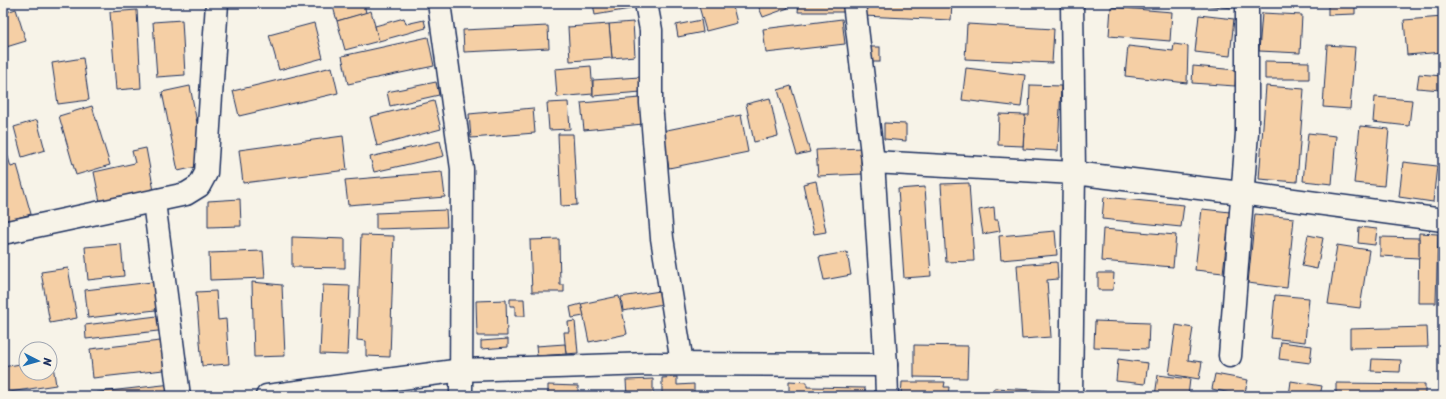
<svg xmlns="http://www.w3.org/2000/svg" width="1446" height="399" font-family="Sriracha,sans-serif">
	<rect width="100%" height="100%" fill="#f7f3e8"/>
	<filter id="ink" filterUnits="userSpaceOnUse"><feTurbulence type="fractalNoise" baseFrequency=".025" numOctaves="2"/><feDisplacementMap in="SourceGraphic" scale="8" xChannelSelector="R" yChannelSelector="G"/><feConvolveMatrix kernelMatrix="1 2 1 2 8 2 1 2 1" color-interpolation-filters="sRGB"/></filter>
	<g filter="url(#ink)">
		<!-- building -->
		<g fill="#f5cfa5" stroke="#1b2f5e">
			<polygon points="332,3 364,3 366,13 337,21"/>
			<polygon points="593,3 629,3 630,9 595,15"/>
			<polygon points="698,3 732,3 737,23 706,31"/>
			<polygon points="757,3 786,3 788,8 763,17"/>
			<polygon points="799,3 844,3 844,12 798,12"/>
			<polygon points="864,3 952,3 951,20 863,16"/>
			<polygon points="1184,3 1233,3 1233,8"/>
			<polygon points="1264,3 1315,3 1315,5 1264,4"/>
			<polygon points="1328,3 1355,3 1355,14 1328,15"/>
			<polygon points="1413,3 1443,3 1443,5 1413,4"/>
			<polygon points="1111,7 1172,12 1170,41 1109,36"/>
			<polygon points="16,9 26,41 3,48 3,13"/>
			<polygon points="137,10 141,88 116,90 110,12"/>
			<polygon points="371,11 379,41 345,50 337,21"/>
			<polygon points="1262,13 1302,15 1300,53 1259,51"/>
			<polygon points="1199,15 1234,19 1230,56 1195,52"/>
			<polygon points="1443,17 1443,52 1407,55 1404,20"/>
			<polygon points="404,18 406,24 424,20 426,28 379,41 375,26"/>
			<polygon points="842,19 845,44 766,53 763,29"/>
			<polygon points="182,20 185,75 157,77 153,22"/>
			<polygon points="701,20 703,32 678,37 676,25"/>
			<polygon points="633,22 635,56 612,58 609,24"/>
			<polygon points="314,23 323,58 279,70 269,35"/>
			<polygon points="609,24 612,58 570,61 568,27"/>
			<polygon points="967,24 1054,29 1052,63 965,59"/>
			<polygon points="548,26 549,48 464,52 463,30"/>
			<polygon points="428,37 434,66 348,84 342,56"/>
			<polygon points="1174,44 1188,46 1187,83 1125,76 1128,46 1173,51"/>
			<polygon points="1327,45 1355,47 1350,109 1323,107"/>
			<rect x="865" y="47" width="15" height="15"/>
			<polygon points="83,58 89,100 58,104 52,63"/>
			<polygon points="1265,61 1309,62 1309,79 1265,79"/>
			<polygon points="591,66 593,94 557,97 555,69"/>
			<polygon points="1193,66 1236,70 1235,86 1192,83"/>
			<polygon points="332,67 338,93 239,116 233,91"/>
			<polygon points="966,68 1025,75 1021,107 962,100"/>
			<polygon points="1419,74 1442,76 1441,90 1417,88"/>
			<polygon points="640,77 641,92 593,96 593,80"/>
			<polygon points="436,82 439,95 390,106 387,92"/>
			<polygon points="1030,85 1061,86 1058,151 1023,149 1025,115 1029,115"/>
			<polygon points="190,86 205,165 178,171 162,92"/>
			<polygon points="791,86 810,152 797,155 778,90"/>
			<polygon points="1266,86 1304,89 1297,182 1259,179"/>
			<polygon points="1375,97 1412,100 1409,126 1373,122"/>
			<polygon points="640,98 643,124 584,130 581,103"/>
			<polygon points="770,98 778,136 754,142 746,104"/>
			<polygon points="434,101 441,129 377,146 370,117"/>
			<polygon points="568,102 570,129 549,130 547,103"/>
			<polygon points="92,106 110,165 76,175 59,116"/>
			<polygon points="533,108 535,133 471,138 469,114"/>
			<polygon points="999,114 1025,115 1023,146 998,145"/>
			<polygon points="741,115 748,152 669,168 662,131"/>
			<polygon points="37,120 45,150 22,157 14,127"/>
			<polygon points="884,123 906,124 906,141 884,139"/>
			<polygon points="1360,126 1389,129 1384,186 1354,183"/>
			<polygon points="1308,133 1336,136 1332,184 1303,181"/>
			<polygon points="558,134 573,134 577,205 561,206"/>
			<polygon points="343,136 347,170 243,183 239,150"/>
			<polygon points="3,141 11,167 17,165 31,214 3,222"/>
			<polygon points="440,141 444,156 374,172 370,157"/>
			<polygon points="146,148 154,191 100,202 94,172 135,163 132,151"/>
			<polygon points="862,148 863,174 818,176 816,150"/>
			<polygon points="1403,162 1437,166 1433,202 1399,197"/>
			<polygon points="442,172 445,197 348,205 345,180"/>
			<polygon points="816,181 826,232 814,234 803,184"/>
			<polygon points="969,183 974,261 946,262 941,184"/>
			<polygon points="925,187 931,276 904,278 898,189"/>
			<polygon points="1104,197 1184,205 1181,227 1102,219"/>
			<polygon points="240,199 241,226 208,227 208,201"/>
			<polygon points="994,207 995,220 998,220 1000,231 983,234 979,210"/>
			<polygon points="1202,209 1230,212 1223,273 1195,270"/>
			<polygon points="446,210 447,227 376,229 376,213"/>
			<polygon points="1255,214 1294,218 1287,288 1248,283"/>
			<polygon points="1359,227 1377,229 1375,245 1358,243"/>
			<polygon points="1103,229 1176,235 1173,267 1101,261"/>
			<polygon points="1055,231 1057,255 1001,260 999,236"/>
			<polygon points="1419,233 1438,234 1436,303 1418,303"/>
			<polygon points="361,235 394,236 390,357 366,356 366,341 357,340"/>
			<polygon points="1308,235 1323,238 1317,269 1302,266"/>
			<polygon points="292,237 345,239 345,268 292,267"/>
			<polygon points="1380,237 1419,238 1419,258 1380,256"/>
			<polygon points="559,239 560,285 564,285 564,292 532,292 530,240"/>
			<polygon points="121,244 124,276 88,280 85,247"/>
			<polygon points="1337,245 1369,250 1360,308 1328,304"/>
			<polygon points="263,251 265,278 210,280 209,253"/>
			<polygon points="847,252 851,275 824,280 819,257"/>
			<polygon points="1057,262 1058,279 1047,280 1051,337 1022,339 1017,265"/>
			<polygon points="68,268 77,318 50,323 41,272"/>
			<polygon points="1098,273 1114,273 1113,290 1098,290"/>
			<polygon points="160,281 164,309 88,318 85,290"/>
			<polygon points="252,282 282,285 285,356 254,357"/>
			<polygon points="323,285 350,286 347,355 320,354"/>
			<polygon points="216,291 218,320 226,319 229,364 202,366 196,292"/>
			<polygon points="660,291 663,304 623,311 621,297"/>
			<polygon points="1275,295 1309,298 1305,342 1271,338"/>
			<polygon points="619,296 627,334 589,342 581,304"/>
			<polygon points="510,299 524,299 525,316 515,316 515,306 510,306"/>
			<polygon points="506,300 507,336 477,336 476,301"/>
			<polygon points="581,304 584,316 572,318 570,307"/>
			<polygon points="165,315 167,330 86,339 85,325"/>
			<polygon points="575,321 578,353 566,354 564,332 569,332 568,322"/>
			<polygon points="1095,321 1149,323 1148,349 1094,347"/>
			<polygon points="1176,325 1193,328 1188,360 1202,362 1199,379 1169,374"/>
			<polygon points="1427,327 1428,347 1350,348 1350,329"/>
			<polygon points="508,339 508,347 481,349 481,341"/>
			<polygon points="169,340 172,369 93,378 90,349"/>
			<polygon points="1281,342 1312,346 1310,363 1279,359"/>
			<polygon points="565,344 566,354 537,356 536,346"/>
			<polygon points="914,345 968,346 967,378 914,377"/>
			<polygon points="52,359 56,385 3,393 3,367 26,363 26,373 50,373 50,360"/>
			<polygon points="1118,359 1148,363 1145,384 1116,381"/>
			<polygon points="1372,359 1401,360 1400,372 1371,371"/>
			<polygon points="1215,374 1248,380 1244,396 1212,389"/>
			<polygon points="1158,375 1190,379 1188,396 1155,396"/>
			<polygon points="677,377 677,385 694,384 694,396 662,396 662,378"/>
			<polygon points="653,379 653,396 627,396 626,380"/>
			<polygon points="789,381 807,382 807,387 865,388 865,396 789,396"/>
			<polygon points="1291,381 1322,386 1320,396 1289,396"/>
			<polygon points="902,382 945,382 944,387 949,387 948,396 901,396"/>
			<polygon points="1336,383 1425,384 1425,396 1336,396"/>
			<polygon points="172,384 174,396 91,396 91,393"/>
			<polygon points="548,385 578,386 578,396 548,396"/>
			<polygon points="994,388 1055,391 1054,396 993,396"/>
		</g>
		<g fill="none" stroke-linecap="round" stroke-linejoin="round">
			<!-- street casing -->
			<g stroke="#1b2f5e" stroke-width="25">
				<g id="street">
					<polyline points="439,3 462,169 461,396"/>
					<polyline points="646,3 651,30 651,103 662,238 682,363"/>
					<polyline points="854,3 873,162 886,365 887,396"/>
					<polyline points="873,162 1074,173 1241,193 1443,220"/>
					<polyline points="154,202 179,396"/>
					<polyline points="3,233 186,194 199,186 206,173 217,3"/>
					<polyline points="1230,356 1247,133 1247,3"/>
					<polyline points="267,396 462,370 650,364 886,365"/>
					<polyline points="1071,396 1074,173 1072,3"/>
				</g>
			</g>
			<!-- street -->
			<use href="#street" stroke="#f7f3e8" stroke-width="22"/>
		</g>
	</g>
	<!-- margin -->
	<rect width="1446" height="399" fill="none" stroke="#f7f3e8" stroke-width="16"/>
	<rect x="8" y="8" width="1430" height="383" fill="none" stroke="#1b2f5e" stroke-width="1.5" filter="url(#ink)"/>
	<!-- north arrow -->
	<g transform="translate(38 361) rotate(96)"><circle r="19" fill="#f7f3e8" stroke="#9fa5b1"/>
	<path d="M0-3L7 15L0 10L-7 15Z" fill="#1f6fb2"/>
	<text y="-6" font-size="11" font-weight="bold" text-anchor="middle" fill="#1b2f5e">N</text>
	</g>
</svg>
